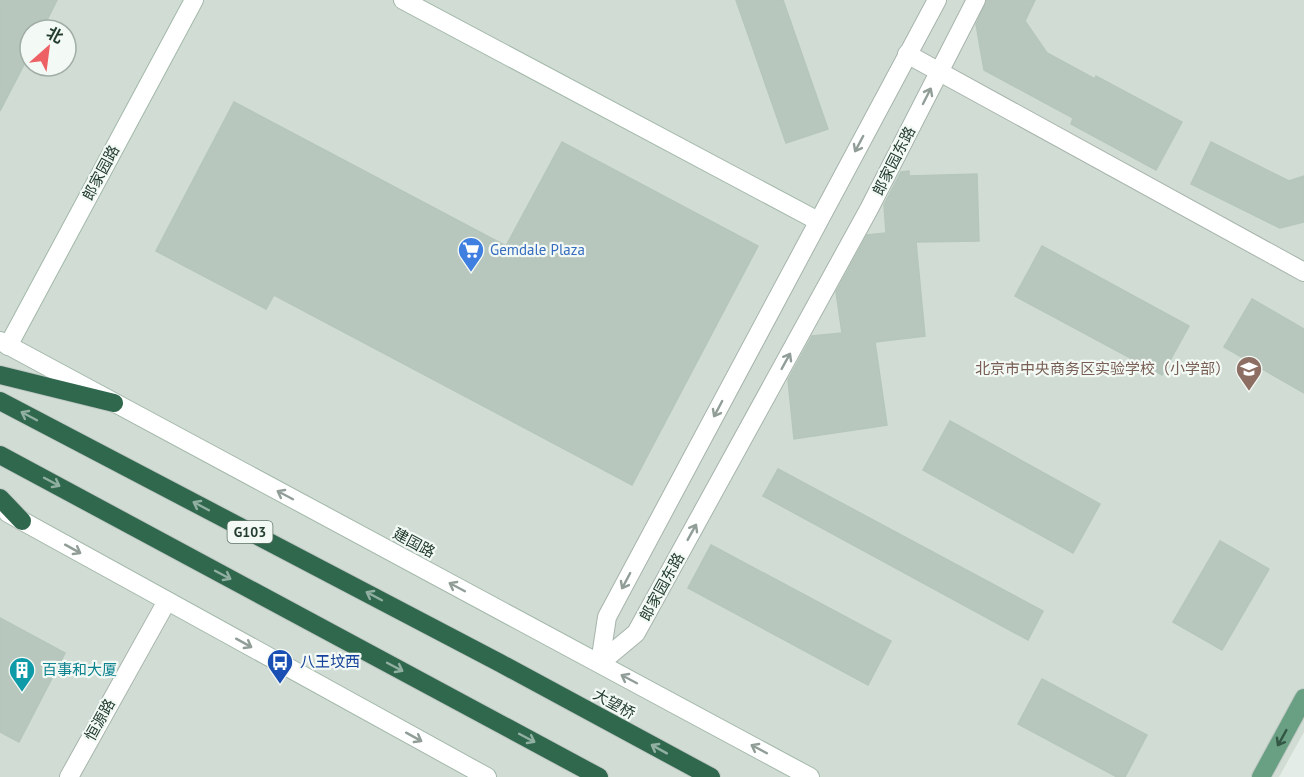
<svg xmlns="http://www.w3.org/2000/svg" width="1304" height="777" font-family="'PT Sans','Noto Sans SC',sans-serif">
	<rect width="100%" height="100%" fill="#e3ece6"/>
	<!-- built -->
	<path fill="#d1dcd4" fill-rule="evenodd" d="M0,0H1304V732L1279,777H0ZM30,30H66V66H30Z"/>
	<!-- building -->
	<g fill="#b8c7be" stroke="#b5c6bb" stroke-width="1.5">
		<polygon points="0,0 57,0 42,30 30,30 30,53 0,111"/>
		<polygon points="736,0 783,0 828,129 786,143"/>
		<polygon points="987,0 1035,0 1025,21 1047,53 1095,79 1096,76 1182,122 1156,170 1071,124 1073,118 984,70 976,24"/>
		<polygon points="234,102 506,246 562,142 758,246 632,485 274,295 266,309 156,251"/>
		<polygon points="1211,142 1289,181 1304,176 1304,222 1280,228 1191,184"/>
		<polygon points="909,171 909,176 977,174 979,241 916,242 925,336 875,342 887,425 794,439 788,380 812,336 842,333 836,292 867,235 886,233 884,205 901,172"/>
		<polygon points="1042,246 1189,326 1162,375 1015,296"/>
		<polygon points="1252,299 1304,329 1304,393 1224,347"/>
		<polygon points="950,421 1100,504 1073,553 923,470"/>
		<polygon points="778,469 1043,611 1028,640 763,496"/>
		<polygon points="1220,541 1269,569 1222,650 1173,622"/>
		<polygon points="711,545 891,641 868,685 688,588"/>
		<polygon points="0,618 65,653 19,742 0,732"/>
		<polygon points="1042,679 1147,735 1125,777 1117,777 1018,724"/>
	</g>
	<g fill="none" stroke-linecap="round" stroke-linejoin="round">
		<!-- street casing -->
		<g stroke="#a6b4ab" stroke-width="20">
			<g id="street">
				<polyline points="907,54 1304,272"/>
				<polyline points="600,663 636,633 869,209 976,0"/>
				<polyline points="600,663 607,617 937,0"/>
				<polyline points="69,777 167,601"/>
			</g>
		</g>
		<!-- secondary casing -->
		<g stroke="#a2b8aa" stroke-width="20">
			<g id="secondary">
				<polyline points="403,0 818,221"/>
				<polyline points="0,341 810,777"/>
				<polyline points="8,346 194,0"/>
				<polyline points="8,513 487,777"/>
			</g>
		</g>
		<!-- primary casing -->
		<g stroke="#c1c9c5" stroke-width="20">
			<polyline id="primary" points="1261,777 1304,698"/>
		</g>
		<!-- highway casing -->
		<g stroke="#c1c9c5" stroke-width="20">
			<g id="highway">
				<polyline points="0,375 114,403"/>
				<polyline points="0,401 500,663 711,777"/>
				<polyline points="0,455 599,777"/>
				<polyline points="0,498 22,521"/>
			</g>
		</g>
		<!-- street -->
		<use href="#street" stroke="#fff" stroke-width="18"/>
		<!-- secondary -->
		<use href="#secondary" stroke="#fff" stroke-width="18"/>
		<!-- primary -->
		<use href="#primary" stroke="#69a083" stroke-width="18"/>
		<!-- highway -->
		<use href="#highway" stroke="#30684e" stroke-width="18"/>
	</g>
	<!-- one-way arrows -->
	<defs><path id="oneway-shaft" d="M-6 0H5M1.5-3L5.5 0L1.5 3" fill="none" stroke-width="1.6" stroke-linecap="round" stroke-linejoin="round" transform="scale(1.5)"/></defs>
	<g stroke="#919e97">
		<use href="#oneway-shaft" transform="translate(927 96) rotate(-63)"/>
		<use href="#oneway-shaft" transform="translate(859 144) rotate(118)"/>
		<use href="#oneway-shaft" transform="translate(786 361) rotate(-61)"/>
		<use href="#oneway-shaft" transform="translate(718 409) rotate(118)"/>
		<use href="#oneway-shaft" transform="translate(285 495) rotate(-152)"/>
		<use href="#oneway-shaft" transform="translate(692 532) rotate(-61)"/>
		<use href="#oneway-shaft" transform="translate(73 549) rotate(29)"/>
		<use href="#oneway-shaft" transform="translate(626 581) rotate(118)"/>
		<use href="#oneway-shaft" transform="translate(457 587) rotate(-152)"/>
		<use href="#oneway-shaft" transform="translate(244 643) rotate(29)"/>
		<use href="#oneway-shaft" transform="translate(629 679) rotate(-152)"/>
		<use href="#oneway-shaft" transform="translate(414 737) rotate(29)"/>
		<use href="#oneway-shaft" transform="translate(759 749) rotate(-152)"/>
	</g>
	<g stroke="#92b0a2">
		<use href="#oneway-shaft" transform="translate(29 416) rotate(-152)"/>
		<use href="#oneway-shaft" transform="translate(52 482) rotate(28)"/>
		<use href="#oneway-shaft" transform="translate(201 506) rotate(-152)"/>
		<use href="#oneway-shaft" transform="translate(223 575) rotate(28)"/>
		<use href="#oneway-shaft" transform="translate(374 596) rotate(-152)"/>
		<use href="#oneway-shaft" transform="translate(395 667) rotate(28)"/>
		<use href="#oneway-shaft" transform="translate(527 738) rotate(28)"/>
		<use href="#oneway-shaft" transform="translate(659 749) rotate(-151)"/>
	</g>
	<use stroke="#345644" href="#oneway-shaft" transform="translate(1282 738) rotate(119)"/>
	<!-- icons -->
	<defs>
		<g id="supermarket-pin" transform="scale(1.35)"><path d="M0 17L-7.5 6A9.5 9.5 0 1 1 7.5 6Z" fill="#3f7fe0" stroke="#f3f9f5"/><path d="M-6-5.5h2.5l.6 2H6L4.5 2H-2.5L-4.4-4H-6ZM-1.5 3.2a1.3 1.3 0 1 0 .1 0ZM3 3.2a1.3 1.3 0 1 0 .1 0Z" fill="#fff"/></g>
		<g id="school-pin" transform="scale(1.35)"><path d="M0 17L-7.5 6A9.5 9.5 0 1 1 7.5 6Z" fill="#8d6e63" stroke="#f3f9f5"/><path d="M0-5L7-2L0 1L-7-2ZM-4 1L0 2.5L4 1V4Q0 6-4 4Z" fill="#fff"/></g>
		<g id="bus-pin" transform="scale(1.35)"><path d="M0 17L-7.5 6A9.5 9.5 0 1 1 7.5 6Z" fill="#1a4fb4" stroke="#f3f9f5"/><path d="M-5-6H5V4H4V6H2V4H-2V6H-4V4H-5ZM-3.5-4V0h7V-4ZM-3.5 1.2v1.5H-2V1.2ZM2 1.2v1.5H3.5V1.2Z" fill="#fff"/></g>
		<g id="building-pin" transform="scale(1.35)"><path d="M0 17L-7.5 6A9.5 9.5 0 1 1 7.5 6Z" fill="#0f9aa8" stroke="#f3f9f5"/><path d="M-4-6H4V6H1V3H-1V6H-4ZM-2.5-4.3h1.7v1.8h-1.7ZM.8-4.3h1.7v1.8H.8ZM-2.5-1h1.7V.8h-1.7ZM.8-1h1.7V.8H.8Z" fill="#fff"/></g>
	</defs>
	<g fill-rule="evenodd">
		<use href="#supermarket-pin" x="471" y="250"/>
		<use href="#school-pin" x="1249" y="369"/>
		<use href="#bus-pin" x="280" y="662"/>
		<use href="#building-pin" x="22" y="670"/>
	</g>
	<g text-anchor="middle" stroke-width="4.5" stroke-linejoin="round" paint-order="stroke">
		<!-- shield labels -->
		<rect fill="#f3f9f5" stroke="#61756a" stroke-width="1.5" x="227.5" y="521" width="45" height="22" rx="4.5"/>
		<g font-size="14" font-weight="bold" fill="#233d2f">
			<text x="250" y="537">G103</text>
		</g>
		<!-- street labels -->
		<g font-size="15" fill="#233d2f" stroke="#f3f9f5">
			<text transform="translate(894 161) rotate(-63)" y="5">郎家园东路</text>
			<text transform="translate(101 173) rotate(-62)" y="5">郎家园路</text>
			<text transform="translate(414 543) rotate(28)" y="5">建国路</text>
			<text transform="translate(662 587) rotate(-61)" y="5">郎家园东路</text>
			<text transform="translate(614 704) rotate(29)" y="5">大望桥</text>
			<text transform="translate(100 720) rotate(-61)" y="5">恒源路</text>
		</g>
		<!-- shop labels -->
		<g font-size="15" fill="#366cbe" stroke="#f3f9f5" text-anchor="start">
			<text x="490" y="255">Gemdale Plaza</text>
		</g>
		<!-- education labels -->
		<g font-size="15" fill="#785e54" stroke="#f3f9f5" text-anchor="end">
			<text x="1230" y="374">北京市中央商务区实验学校（小学部）</text>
		</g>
		<!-- transit labels -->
		<g font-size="15" fill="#164399" stroke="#f3f9f5" text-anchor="start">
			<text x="300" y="667">八王坟西</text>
		</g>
		<!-- culture labels -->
		<g font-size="15" fill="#0d838f" stroke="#f3f9f5" text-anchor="start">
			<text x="42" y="675">百事和大厦</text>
		</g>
	</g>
	<!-- north arrow -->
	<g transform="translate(48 48) rotate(28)"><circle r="28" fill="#f3f9f5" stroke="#a0aea6" stroke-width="1.5"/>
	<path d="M0-4.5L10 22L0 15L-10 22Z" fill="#ed6063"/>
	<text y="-9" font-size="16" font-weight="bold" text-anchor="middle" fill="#233d2f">北</text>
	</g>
</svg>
